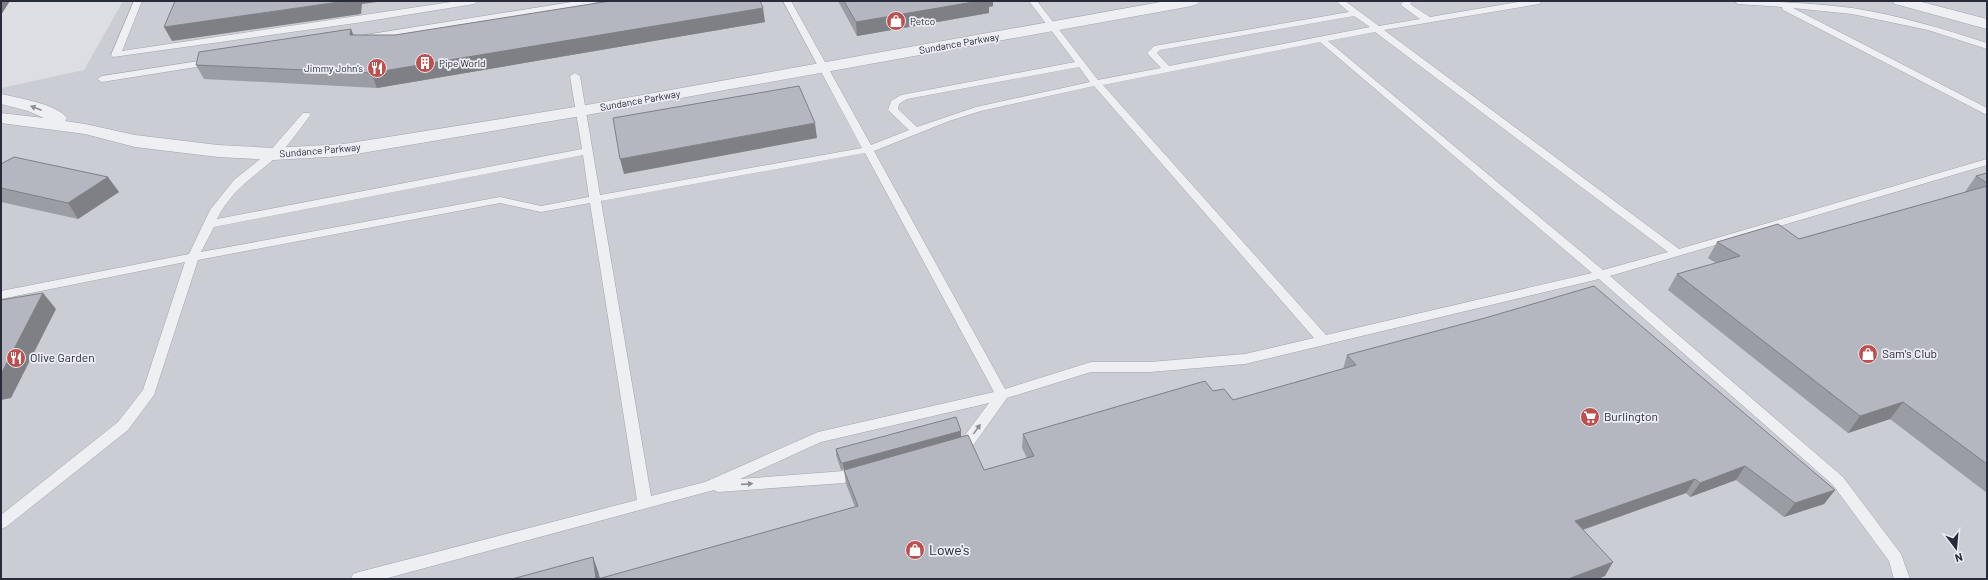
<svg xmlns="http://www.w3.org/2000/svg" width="1988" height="580" font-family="Barlow,sans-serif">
	<rect width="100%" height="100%" fill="#dcdee4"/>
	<!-- built -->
	<polygon fill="#cbcdd5" points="123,1 1987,1 1987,579 1,579 1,88 84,70"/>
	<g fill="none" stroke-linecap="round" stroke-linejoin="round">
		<!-- service casing -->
		<g stroke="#a2a5ad" stroke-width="1">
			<g id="service">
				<polygon points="134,1 142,1 122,51 458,1 478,1 474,4 356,23 113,57 111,55"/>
				<polygon points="578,1 598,1 594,4 365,41 361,38 365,35"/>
				<path d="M783,1H791L871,145L909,130L888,110L891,101L901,95L1075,62L1029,1H1037L1098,80L1161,68L1147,53L1154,46L1349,12L1336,1H1345L1379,26L1420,19L1402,6L1401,4L1404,1H1413L1410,4L1430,17L1524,1H1543L1539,4L1384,30L1679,249L1987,159V165L1610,276L1843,477L1901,554L1910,579H1894L1889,561L1833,485L1599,279L1245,364L1150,372H1091L1007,398L972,447L957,451L952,450L950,446L952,442L962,439L989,403L821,442L740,479L844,471L860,466L865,468L867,472L865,476L844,483L718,492L714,490L384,579H351L353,574L359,572L637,500L590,203L541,212L500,203L198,260L154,395L128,430L6,527L1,529V515L118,422L143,390L185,262L1,299V291L189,254L210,210L234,180L269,152L303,113H309L311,115L309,117C299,130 288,146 276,157C253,178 231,190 217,219L582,149L570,76L575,73L580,76L600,195L862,148ZM1354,16L1370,27L1169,66L1157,53L1160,50ZM1375,32L1668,252L1603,270L1328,41ZM1320,42L1592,273L1326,335L1103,85ZM1079,67L1090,82L976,107L917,127L898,109L899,104L907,99ZM1094,86L1314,338L1245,354L1150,362H1091L1005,389L874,151L949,121L981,111ZM865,153L994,392L818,432L705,482L651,496L601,201ZM583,155L589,197L541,206L500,197L201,252L214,227Z"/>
				<path d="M1734,1C1773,1 1813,3 1852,8C1898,15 1943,29 1987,43V49L1928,30L1852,14L1793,8L1987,108V115L1783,10L1782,7L1738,4Z"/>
				<polygon points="212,59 215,60 215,64 102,82 97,79 102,76"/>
			</g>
		</g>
		<!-- minor casing -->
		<g stroke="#a2a5ad" stroke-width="1">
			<g id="minor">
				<path d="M1166,1H1200L1197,4L1192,6L581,116L344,156L273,160L218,157L135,147L85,134L1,123V113L44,118L28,111L1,104V94C18,98 57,104 67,118L65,121L85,124L135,135L218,145L273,148L344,144L581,106Z"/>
				<polygon points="1892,1 1918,1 1987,19 1987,29 1895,4"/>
			</g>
		</g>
		<!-- service -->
		<use href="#service" fill="#eeeff3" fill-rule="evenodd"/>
		<!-- minor -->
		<use href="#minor" fill="#eeeff3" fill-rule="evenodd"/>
	</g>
	<!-- wall -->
	<g fill="#9b9da5">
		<polygon points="838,1 993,1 993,6 989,7 989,13 857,36"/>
		<polygon points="765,22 377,88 204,79 196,65 354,35 395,35"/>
		<polygon points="1,164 119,192 78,219 1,202"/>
		<polygon points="1987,173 1987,493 1890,419 1848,433 1668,290 1677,274 1716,263 1708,258 1717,242 1799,239 1965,192 1976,176"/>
		<polygon points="1347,355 1835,490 1824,504 1784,517 1736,480 1690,497 1686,493 1583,530 1605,576 512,579 598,571 600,579 855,507 846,484 844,470 867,463 841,470 836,455 836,449 961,431 961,437 984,470 1027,458 1022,448 1023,434 1213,391 1233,400 1343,369"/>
	</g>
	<!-- shaded-wall -->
	<g fill="#7e8086">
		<polygon points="1,1 10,1 1,15"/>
		<polygon points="346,1 385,1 362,4 361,14 172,41 164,27"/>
		<polygon points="979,1 993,1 993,6 989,7 989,13 857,36 856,22"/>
		<polygon points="763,8 765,22 377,88 371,73"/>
		<polygon points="351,29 357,43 350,35"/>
		<polygon points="815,123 817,138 624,174 620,159"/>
		<polygon points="108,177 119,192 78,219 68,203"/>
		<polygon points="43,293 56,309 11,398 1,400 1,374"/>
		<polygon points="1903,402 1890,419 1848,433 1860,416"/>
		<polygon points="961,431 961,438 844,470 843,463"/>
		<polygon points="1745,466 1736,480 1690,497 1700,483"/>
		<polygon points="1695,479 1686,493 1567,535 1575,521"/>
		<polygon points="1835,490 1824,504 1784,517 1795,503"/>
		<polygon points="593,557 598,571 600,579 596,579"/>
		<polygon points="1613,562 1605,576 1598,579 1568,579"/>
	</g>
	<!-- building -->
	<g fill="#b4b7c0" stroke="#7e8086">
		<polygon points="175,1 346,1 164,27"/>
		<polygon points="610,1 760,1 763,8 371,73 196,65 199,52 351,29 350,35 395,35"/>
		<polygon points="844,1 979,1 856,22"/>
		<polygon points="799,86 815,123 620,159 613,118"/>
		<polygon points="14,157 108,177 68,203 1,188 1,164"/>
		<polygon points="1987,173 1987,183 1976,176"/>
		<polygon points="1987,186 1987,464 1903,402 1860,416 1677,274 1740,256 1717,242 1778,224 1799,239"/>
		<polygon points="1594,286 1835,490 1795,503 1745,466 1700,483 1695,479 1575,521 1613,562 1568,579 598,579 858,506 844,470 968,435 984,470 1034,456 1023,434 1205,381 1213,391 1224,389 1233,400 1356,365 1347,355 1485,318"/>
		<polygon points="43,293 1,374 1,300"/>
		<polygon points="956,417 961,431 843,463 841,463 836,449"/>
		<polygon points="593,557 596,579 512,579"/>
	</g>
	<!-- one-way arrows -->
	<defs><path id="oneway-solid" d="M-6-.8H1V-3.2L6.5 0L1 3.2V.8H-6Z"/></defs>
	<g fill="#8b8d96">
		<use href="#oneway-solid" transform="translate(36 108) rotate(-159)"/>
		<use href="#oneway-solid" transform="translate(977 429) rotate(-54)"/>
		<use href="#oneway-solid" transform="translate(747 484) rotate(-4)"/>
	</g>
	<!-- icons -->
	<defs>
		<g id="shop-disc" transform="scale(1)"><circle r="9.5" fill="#bc504f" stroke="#ebedf3"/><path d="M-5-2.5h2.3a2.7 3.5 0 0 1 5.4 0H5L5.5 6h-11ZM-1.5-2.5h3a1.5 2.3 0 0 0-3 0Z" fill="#fff"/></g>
		<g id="building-disc" transform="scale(1)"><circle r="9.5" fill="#bc504f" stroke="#ebedf3"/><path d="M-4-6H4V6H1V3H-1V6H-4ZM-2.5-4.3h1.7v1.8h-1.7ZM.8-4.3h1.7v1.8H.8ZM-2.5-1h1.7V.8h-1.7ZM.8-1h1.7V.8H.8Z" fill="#fff"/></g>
		<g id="restaurant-disc" transform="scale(1)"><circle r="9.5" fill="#bc504f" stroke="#ebedf3"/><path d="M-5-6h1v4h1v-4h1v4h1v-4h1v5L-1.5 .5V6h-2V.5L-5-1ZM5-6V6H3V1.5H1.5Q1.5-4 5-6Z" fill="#fff"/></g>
		<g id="supermarket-disc" transform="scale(1)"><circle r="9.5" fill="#bc504f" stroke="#ebedf3"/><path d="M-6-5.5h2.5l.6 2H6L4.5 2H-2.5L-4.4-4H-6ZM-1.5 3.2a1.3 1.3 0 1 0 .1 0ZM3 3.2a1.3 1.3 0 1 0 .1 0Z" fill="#fff"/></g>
	</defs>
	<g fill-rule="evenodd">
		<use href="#shop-disc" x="896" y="21"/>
		<use href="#building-disc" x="425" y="63"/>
		<use href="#restaurant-disc" x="377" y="68"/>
		<use href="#shop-disc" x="1868" y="354"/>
		<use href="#restaurant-disc" x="16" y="358"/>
		<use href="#supermarket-disc" x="1590" y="417"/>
		<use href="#shop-disc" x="915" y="550"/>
	</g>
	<g text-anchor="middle" stroke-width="3.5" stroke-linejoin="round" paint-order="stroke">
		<!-- far-poi labels -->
		<g font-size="10" fill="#282b39" stroke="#ebedf3" text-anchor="start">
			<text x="910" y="25">Petco</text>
			<text x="439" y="67">Pipe World</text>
			<text x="363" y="72" text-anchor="end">Jimmy John's</text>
		</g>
		<!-- far-street labels -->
		<g font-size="10" fill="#282b39" stroke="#ebedf3">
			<text transform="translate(959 43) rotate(-10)" y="4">Sundance Parkway</text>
			<text transform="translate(640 100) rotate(-10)" y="4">Sundance Parkway</text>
			<text transform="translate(320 150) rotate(-5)" y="4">Sundance Parkway</text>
		</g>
		<!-- poi labels -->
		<g font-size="12" fill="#282b39" stroke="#ebedf3" text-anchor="start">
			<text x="1882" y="358">Sam's Club</text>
			<text x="30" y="362">Olive Garden</text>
			<text x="1604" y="421">Burlington</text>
		</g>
		<!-- near-poi labels -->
		<g font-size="14" fill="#282b39" stroke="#ebedf3" text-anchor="start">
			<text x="929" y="555">Lowe's</text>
		</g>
	</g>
	<!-- border -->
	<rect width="1988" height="580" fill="none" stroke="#282b39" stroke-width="4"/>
	<!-- north arrow -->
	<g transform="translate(1956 548) rotate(164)" stroke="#ebedf3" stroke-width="3" paint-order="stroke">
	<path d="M0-3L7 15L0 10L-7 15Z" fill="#282b39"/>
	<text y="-6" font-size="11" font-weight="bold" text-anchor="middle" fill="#282b39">N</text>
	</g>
</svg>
